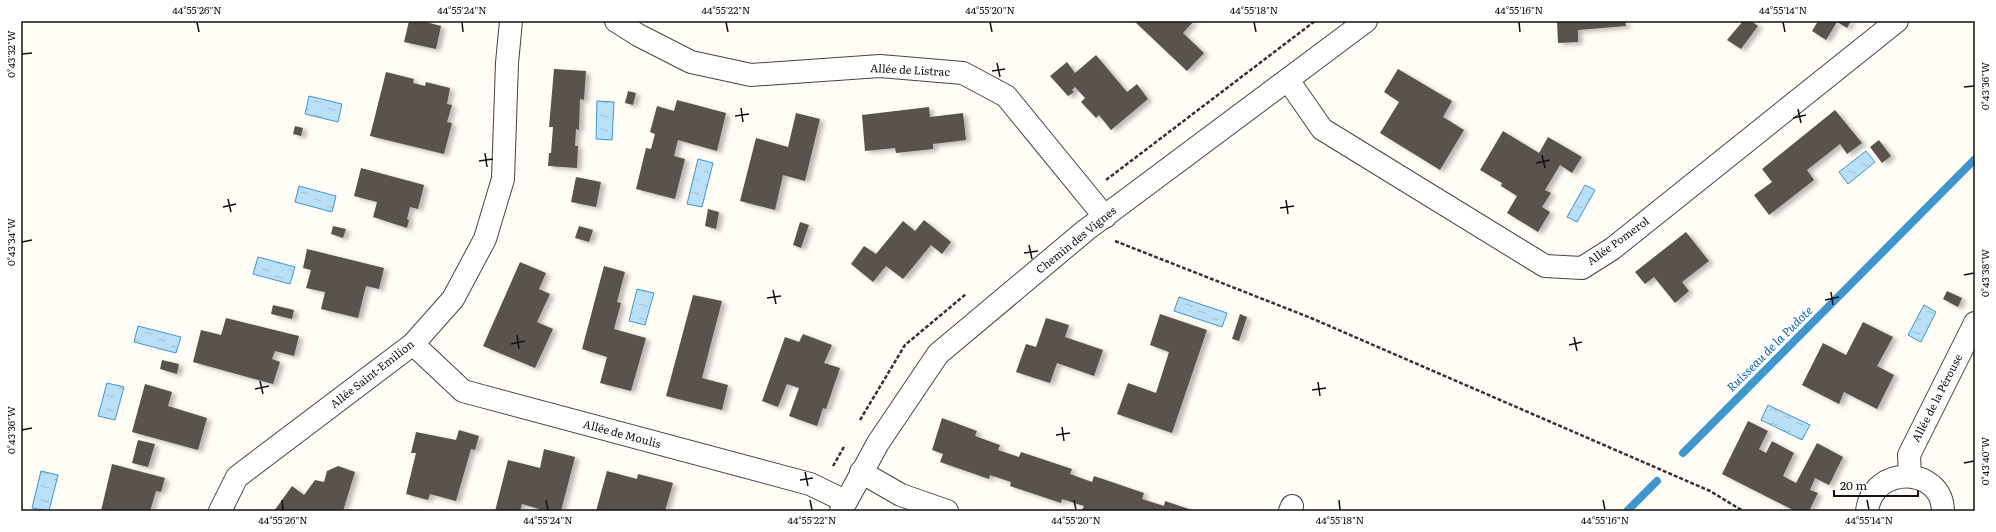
<svg xmlns="http://www.w3.org/2000/svg" width="1996" height="532" font-family="Literata,serif">
	<defs>
		<pattern id="water-ripples" width="26" height="14" patternUnits="userSpaceOnUse"><rect width="26" height="14" fill="#b9e0f7"/><path d="M2 4q2-2 4 0t4 0M15 11q2-2 4 0t4 0" fill="none" stroke="#9ebfd3"/></pattern>
		<filter id="shadow"><feDropShadow dx="4.5" dy="2.5" stdDeviation="2" flood-color="#0004"/></filter>
	</defs>
	<rect width="100%" height="100%" fill="#fffdf5"/>
	<!-- water -->
	<g fill="url(#water-ripples)" stroke="#3f96cf">
		<polygon points="309,96 342,104 338,122 305,114"/>
		<polygon points="597,101 614,102 612,140 596,139"/>
		<polygon points="1866,151 1875,162 1848,184 1839,172"/>
		<polygon points="698,159 713,163 702,207 687,204"/>
		<polygon points="1585,185 1595,190 1577,222 1567,217"/>
		<polygon points="299,186 336,196 332,212 295,202"/>
		<polygon points="258,257 295,267 290,284 253,274"/>
		<polygon points="637,289 654,293 645,325 629,321"/>
		<polygon points="1179,297 1227,313 1222,327 1174,311"/>
		<polygon points="1924,305 1936,312 1921,342 1908,335"/>
		<polygon points="138,326 181,337 176,353 134,342"/>
		<polygon points="107,383 124,387 115,420 98,416"/>
		<polygon points="1768,405 1810,425 1802,440 1761,420"/>
		<polygon points="41,471 58,475 49,511 32,508"/>
	</g>
	<g fill="none" stroke-linecap="round" stroke-linejoin="round">
		<!-- stream -->
		<g stroke="#3f96cf" stroke-width="8">
			<polyline points="1683,453 1975,159"/>
			<polyline points="1627,511 1657,481"/>
		</g>
	</g>
	<!-- building -->
	<g fill="#5a524d" filter="url(#shadow)">
		<polygon points="409,21 422,21 441,26 436,49 404,42"/>
		<polygon points="1134,21 1194,21 1183,33 1204,53 1187,71"/>
		<polygon points="1557,21 1625,21 1626,26 1578,30 1578,42 1558,43"/>
		<polygon points="1743,21 1751,21 1758,26 1741,49 1727,40"/>
		<polygon points="1818,21 1851,21 1847,28 1837,22 1826,40 1812,31"/>
		<polygon points="1096,55 1127,92 1137,84 1148,99 1111,130 1099,115 1096,118 1081,102 1085,98 1075,87 1072,90 1074,92 1068,96 1050,76 1067,62 1075,73"/>
		<polygon points="554,69 586,71 584,100 580,99 579,130 576,129 575,146 578,146 577,168 548,166 549,153 551,153 553,127 549,127"/>
		<polygon points="1398,69 1452,101 1443,117 1464,130 1440,170 1380,133 1399,102 1384,92"/>
		<polygon points="386,72 414,79 413,83 425,86 426,82 450,88 447,104 452,105 447,122 452,123 444,154 370,136"/>
		<polygon points="628,91 636,93 633,105 625,103"/>
		<polygon points="677,100 726,113 717,151 678,140 674,156 685,159 675,199 636,189 646,148 651,149 655,134 650,132 657,106 674,111"/>
		<polygon points="929,107 930,117 963,113 966,140 933,144 933,149 896,153 895,148 865,151 862,115"/>
		<polygon points="1835,110 1862,143 1847,154 1840,144 1807,170 1814,180 1769,215 1754,195 1772,182 1762,169"/>
		<polygon points="796,113 820,119 805,181 783,175 775,210 740,201 756,138 788,147"/>
		<polygon points="295,126 303,128 301,136 293,134"/>
		<polygon points="1503,131 1539,153 1548,137 1582,157 1572,173 1560,165 1545,190 1551,193 1542,207 1550,212 1538,232 1507,213 1517,196 1501,186 1502,183 1480,170"/>
		<polygon points="1879,140 1891,156 1882,163 1870,147"/>
		<polygon points="361,168 424,185 418,209 410,207 407,219 409,220 407,228 373,217 377,202 354,196"/>
		<polygon points="576,177 601,182 596,207 571,202"/>
		<polygon points="708,209 719,212 716,229 705,226"/>
		<polygon points="924,220 951,242 942,254 931,245 903,279 886,266 873,282 851,264 864,246 876,254 903,221 915,231"/>
		<polygon points="800,222 809,225 801,248 793,245"/>
		<polygon points="333,226 346,229 343,238 331,234"/>
		<polygon points="579,226 593,230 589,242 575,238"/>
		<polygon points="1686,232 1709,261 1682,282 1689,291 1675,303 1654,277 1645,284 1635,272"/>
		<polygon points="307,249 384,268 379,289 366,286 358,318 321,309 325,292 306,288 311,270 303,268"/>
		<polygon points="520,262 546,273 539,289 550,294 537,322 553,329 535,368 483,346"/>
		<polygon points="604,266 625,272 617,302 621,303 614,329 646,338 631,391 600,383 607,357 582,349"/>
		<polygon points="1947,291 1962,298 1958,307 1943,299"/>
		<polygon points="693,295 722,301 702,378 728,385 722,410 666,396"/>
		<polygon points="273,305 294,310 292,319 271,314"/>
		<polygon points="1160,314 1207,330 1172,433 1117,414 1128,383 1156,393 1169,352 1150,345"/>
		<polygon points="1240,314 1247,317 1239,341 1232,339"/>
		<polygon points="226,318 299,336 294,356 275,351 272,359 280,362 273,384 193,362 201,330 221,335"/>
		<polygon points="1046,318 1069,325 1065,337 1103,350 1094,376 1057,363 1050,383 1016,372 1026,344 1036,347"/>
		<polygon points="1863,322 1893,337 1877,366 1894,375 1877,409 1844,392 1839,404 1802,385 1823,343 1846,355"/>
		<polygon points="803,334 832,345 824,363 840,368 826,409 823,408 817,426 789,416 799,388 787,384 778,407 762,401 785,337 799,342"/>
		<polygon points="162,360 179,364 177,374 160,369"/>
		<polygon points="145,384 172,392 168,406 207,418 198,450 132,432"/>
		<polygon points="942,418 977,431 975,436 1000,445 998,450 1019,457 1021,452 1072,469 1070,474 1092,482 1094,476 1144,493 1142,499 1164,506 1165,501 1195,511 1085,511 1082,510 1084,506 1062,499 1061,503 1010,486 1011,482 990,475 989,479 940,462 943,454 932,450"/>
		<polygon points="1748,421 1768,431 1759,449 1766,453 1772,441 1794,453 1783,476 1796,483 1817,443 1843,457 1829,485 1815,478 1810,490 1818,493 1809,511 1795,511 1722,474"/>
		<polygon points="459,430 479,436 475,450 471,449 456,501 430,494 428,500 406,494 416,453 411,453 416,432 456,440"/>
		<polygon points="138,440 155,444 148,467 132,463"/>
		<polygon points="544,449 575,457 561,511 538,511 539,509 522,504 520,511 495,511 508,460 540,468"/>
		<polygon points="112,464 165,478 161,492 156,491 150,511 101,511"/>
		<polygon points="338,466 355,472 343,511 274,511 292,486 304,495 315,480 324,482 327,471"/>
		<polygon points="607,471 637,479 638,474 673,483 665,511 596,511"/>
	</g>
	<g fill="none" stroke-linecap="round" stroke-linejoin="round">
		<!-- minor casing -->
		<g stroke="#444" stroke-width="24">
			<g id="minor">
				<polyline points="616,21 638,35 691,62 751,75 880,66 963,73 1006,96 1105,217"/>
				<polyline points="1288,80 1322,129 1545,266 1582,268 1612,249 1897,21"/>
				<polyline points="413,344 463,391 810,484 845,501"/>
				<polyline points="861,472 901,495 947,511"/>
				<polyline points="1910,476 1909,455 1975,323"/>
				<polyline points="220,511 237,477 413,344 453,299 485,239 503,179 507,63 511,21"/>
				<polyline points="841,511 878,443 938,354 1086,230 1366,21"/>
				<polyline points="1290,511 1292,506"/>
				<path d="M1867,511C1873,464 1942,466 1943,511"/>
			</g>
		</g>
		<!-- path -->
		<g stroke="#333" stroke-width="2.5" stroke-dasharray="4 2" stroke-linecap="butt">
			<polyline points="1106,180 1315,21"/>
			<polyline points="1115,241 1311,318 1710,491 1743,511"/>
			<polyline points="860,420 905,345 966,294"/>
			<polyline points="833,466 845,445"/>
		</g>
		<!-- minor -->
		<use href="#minor" stroke="#fff" stroke-width="22"/>
	</g>
	<!-- ticks -->
	<path fill="none" stroke="#111" stroke-width="1.5" d="M197,22L199,32M462,22L463,32M726,22L728,32M990,22L992,32M1254,22L1256,32M1519,22L1520,32M1783,22L1785,32M22,54L32,53M997,63L1000,77M992,71L1005,69M1964,87L1974,86M741,108L743,122M1798,109L1801,123M735,116L749,114M1793,118L1806,115M485,153L487,167M1542,155L1545,168M479,161L493,159M1536,163L1550,160M228,199L231,212M1286,200L1288,214M223,207L236,204M1280,208L1294,206M22,242L32,240M1029,245L1032,259M1024,253L1038,251M1964,275L1974,273M773,290L776,304M1831,292L1833,305M767,298L781,296M1825,300L1839,297M517,335L519,349M1574,337L1577,351M511,344L525,341M1569,345L1582,342M260,381L263,394M1318,382L1320,396M255,389L269,386M1312,390L1326,388M1062,427L1064,441M22,430L32,428M1056,435L1070,433M1964,463L1974,461M805,472L808,486M800,480L813,478M282,500L283,510M546,500L548,510M810,500L812,510M1074,500L1076,510M1339,500L1340,510M1603,500L1605,510M1867,500L1869,510"/>
	<g text-anchor="middle" stroke-width="4" stroke-linejoin="round" paint-order="stroke">
		<!-- street labels -->
		<g font-size="11" fill="#111" stroke="#fff">
			<text transform="translate(910 70) rotate(3)" y="4">Allée de Listrac</text>
			<text transform="translate(1076 240) rotate(-39)" y="4">Chemin des Vignes</text>
			<text transform="translate(1618 241) rotate(-36)" y="4">Allée Pomerol</text>
			<text transform="translate(372 374) rotate(-38)" y="4">Allée Saint-Emilion</text>
			<text transform="translate(1937 398) rotate(-63)" y="4">Allée de la Pérouse</text>
			<text transform="translate(622 434) rotate(15)" y="4">Allée de Moulis</text>
		</g>
		<!-- water labels -->
		<g font-size="12" font-style="italic" fill="#1768a6" stroke="#fff">
			<text transform="translate(1770 349) rotate(-45)" y="4">Ruisseau de la Pudote</text>
		</g>
	</g>
	<!-- border -->
	<rect width="1996" height="532" fill="none" stroke="#ffffff" stroke-width="44"/>
	<!-- scale -->
	<path d="M1834 490v6h84v-6" fill="none" stroke="#111111" stroke-width="2"/>
	<text x="1840" y="490" font-size="12" fill="#111111" stroke="#ffffff" stroke-width="3" paint-order="stroke">20 m</text>
	<rect x="22" y="22" width="1952" height="488" fill="none" stroke="#111" stroke-width="1.5"/>
	<g font-size="10" text-anchor="middle" fill="#111">
		<text x="197" y="14">44°55'26"N</text>
		<text x="462" y="14">44°55'24"N</text>
		<text x="726" y="14">44°55'22"N</text>
		<text x="990" y="14">44°55'20"N</text>
		<text x="1254" y="14">44°55'18"N</text>
		<text x="1519" y="14">44°55'16"N</text>
		<text x="1783" y="14">44°55'14"N</text>
		<text transform="translate(11 54) rotate(-90)" y="4">0°43'32"W</text>
		<text transform="translate(1985 86) rotate(-90)" y="4">0°43'36"W</text>
		<text transform="translate(11 242) rotate(-90)" y="4">0°43'34"W</text>
		<text transform="translate(1985 273) rotate(-90)" y="4">0°43'38"W</text>
		<text transform="translate(11 430) rotate(-90)" y="4">0°43'36"W</text>
		<text transform="translate(1985 461) rotate(-90)" y="4">0°43'40"W</text>
		<text x="283" y="524">44°55'26"N</text>
		<text x="548" y="524">44°55'24"N</text>
		<text x="812" y="524">44°55'22"N</text>
		<text x="1076" y="524">44°55'20"N</text>
		<text x="1340" y="524">44°55'18"N</text>
		<text x="1605" y="524">44°55'16"N</text>
		<text x="1869" y="524">44°55'14"N</text>
	</g>
</svg>
